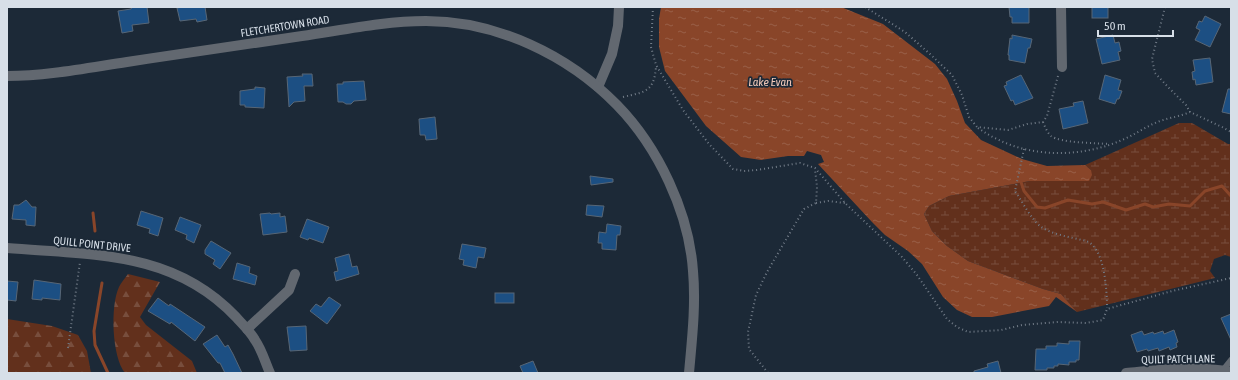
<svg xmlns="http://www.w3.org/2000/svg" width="1238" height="380" font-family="'Asap Condensed',sans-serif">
	<defs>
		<pattern id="forest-firs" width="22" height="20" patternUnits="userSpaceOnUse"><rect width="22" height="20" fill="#62301c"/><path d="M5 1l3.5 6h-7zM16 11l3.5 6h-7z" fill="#784e3d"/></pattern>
		<pattern id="wetland-marsh" width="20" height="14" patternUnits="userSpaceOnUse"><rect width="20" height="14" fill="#62301c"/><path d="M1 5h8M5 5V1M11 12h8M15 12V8" fill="none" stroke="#784e3d"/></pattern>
		<pattern id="water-ripples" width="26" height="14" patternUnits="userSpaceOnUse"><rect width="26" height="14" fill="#894529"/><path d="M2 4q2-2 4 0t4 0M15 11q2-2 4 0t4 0" fill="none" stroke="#995f48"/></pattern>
	</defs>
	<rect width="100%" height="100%" fill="#1c2937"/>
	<!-- forest -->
	<g fill="url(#forest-firs)">
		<path d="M128,274L160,282L140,317L146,325L192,361L197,373H125C112,357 110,306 119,287C121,283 125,278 128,274Z"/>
		<polygon points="7,319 52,326 78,335 87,351 91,373 7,373"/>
	</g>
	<!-- wetland -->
	<polygon fill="url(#wetland-marsh)" points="1179,123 1192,123 1228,144 1231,144 1231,257 1225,255 1214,259 1210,271 1215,278 1077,312 1061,294 1043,289 968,261 947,246 932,231 924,214 929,206 949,196 1030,181 1088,181 1091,170 1085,165"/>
	<!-- water -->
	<polygon fill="url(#water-ripples)" points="661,7 841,7 883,24 935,64 947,79 957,101 965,123 981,140 1022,159 1047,166 1085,165 1091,170 1092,175 1089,181 1030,181 949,196 929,206 924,214 932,231 947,246 968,261 1043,289 1061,294 1077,312 1056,297 1049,306 992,317 972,317 957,310 943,297 922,264 908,251 885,235 872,222 818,164 824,162 821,155 807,151 804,156 788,156 761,160 741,157 706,126 665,71 659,47 659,19"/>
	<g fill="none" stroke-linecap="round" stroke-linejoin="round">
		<!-- stream -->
		<g stroke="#894529" stroke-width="3">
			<polyline points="1021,182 1024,191 1037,207 1045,208 1068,200 1092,204 1103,202 1126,210 1145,204 1153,207 1169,204 1190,206 1205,191 1222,186 1231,196"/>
			<polyline points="93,213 95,231"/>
			<polyline points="102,283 94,331 95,345 108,373"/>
		</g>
	</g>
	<!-- building -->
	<g fill="#1c4f83" stroke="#576676">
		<polygon points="132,7 147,7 149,23 132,25 133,31 122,33 118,11 131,9"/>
		<polygon points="182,7 205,7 207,20 197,22 196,19 180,21 177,8"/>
		<polygon points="1009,7 1029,7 1029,23 1012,23 1012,17 1010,17"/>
		<rect x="1092" y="7" width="16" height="11"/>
		<polygon points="1205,16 1221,24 1210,47 1195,40 1200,30 1196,28 1199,21 1202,22"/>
		<polygon points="1012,35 1032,39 1030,48 1028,48 1025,63 1009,60 1009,55 1008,55 1010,38 1012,39"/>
		<polygon points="1113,35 1115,43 1119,42 1121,51 1118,52 1120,60 1102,64 1096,39"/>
		<polygon points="1210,58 1213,82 1196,85 1195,79 1193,80 1192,72 1195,71 1193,60"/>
		<polygon points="302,74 312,74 313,86 304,86 305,101 294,102 289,107 287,77 303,76"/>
		<polygon points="1021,75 1033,98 1015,105 1013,100 1011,101 1004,86 1007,85 1006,82"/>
		<polygon points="1105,75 1121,80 1118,90 1122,91 1119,99 1117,99 1115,104 1099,99"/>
		<polygon points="364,81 366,100 354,101 351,104 346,104 343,102 338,102 337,84 343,84 343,82"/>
		<polygon points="255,87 265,88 264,108 245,107 245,105 240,105 240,91 255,89"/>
		<polygon points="1228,89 1231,89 1231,114 1222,112"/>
		<polygon points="1083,101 1088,123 1063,129 1059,109 1074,106 1073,103"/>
		<polygon points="435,117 437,139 426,140 425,135 420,135 419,119"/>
		<polygon points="590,176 613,179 613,182 591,185"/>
		<polygon points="26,200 32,207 36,207 35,226 26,225 26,220 12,219 14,205 19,205"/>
		<polygon points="587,205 604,206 602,217 586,215"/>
		<polygon points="141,211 163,218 158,236 149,233 150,229 137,225"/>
		<polygon points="270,213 271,214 280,213 280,217 285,216 287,232 263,235 260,214"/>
		<polygon points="180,217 201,225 194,243 186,239 187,235 175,230"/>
		<polygon points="307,219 329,227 323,243 309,238 308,240 300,237"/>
		<polygon points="607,224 621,226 620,235 617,235 616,250 602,249 602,243 598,243 599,232 606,233"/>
		<polygon points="211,241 231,253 220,269 213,264 215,260 205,254 205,250"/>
		<polygon points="462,244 486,248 484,258 478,257 476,268 463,265 464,260 459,259"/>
		<polygon points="349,254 352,267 357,266 359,274 336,281 334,272 338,271 335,258"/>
		<polygon points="237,263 250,267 249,273 257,276 255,285 233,279"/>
		<polygon points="34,280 61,284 60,300 42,298 42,300 32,299"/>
		<polygon points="7,281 18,282 16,301 7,300"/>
		<rect x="495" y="293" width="19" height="10"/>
		<polygon points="329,297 341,305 327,324 310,311 316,304 321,307"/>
		<polygon points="158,298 169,306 170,304 205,327 195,341 171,322 170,324 148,311"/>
		<polygon points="1231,314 1231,340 1221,318"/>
		<polygon points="306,326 307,350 290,351 287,327"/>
		<polygon points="1174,330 1178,342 1176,343 1177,347 1170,350 1169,347 1159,351 1158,348 1148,351 1147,349 1137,352 1131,335 1142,331 1144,335 1153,332 1154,334 1163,331 1164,334"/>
		<polygon points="217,335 225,347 228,345 233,354 242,373 225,373 220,363 218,363 203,344"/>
		<polygon points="1069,341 1080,341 1079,360 1076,360 1076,362 1069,362 1069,365 1058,364 1058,366 1054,366 1054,368 1047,368 1047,370 1035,370 1036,349 1046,349 1046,346 1057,346 1057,343 1069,344"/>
		<polygon points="533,361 538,373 523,373 520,366"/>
		<polygon points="998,361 1001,373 974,373 974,371 988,367 987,364"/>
	</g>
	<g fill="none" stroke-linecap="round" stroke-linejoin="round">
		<!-- path -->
		<g stroke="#727c88" stroke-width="2" stroke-dasharray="1 3" stroke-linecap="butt">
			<polyline points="653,7 651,47 656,65 683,110 709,144 733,169 744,171 757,170 800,163 815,168 845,203 902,257 917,275 947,319 957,327 968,332 1001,330 1022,325 1058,322 1086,323 1103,320 1107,309 1172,291 1231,278"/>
			<polyline points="865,7 905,32 930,54 952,75 962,95 969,117 977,127 1008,130 1027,124 1043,122 1047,116 1058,76"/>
			<polyline points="1165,7 1152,59 1155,73 1169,88 1186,105 1190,112"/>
			<path d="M623,97C645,92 654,92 656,67"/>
			<path d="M1043,122C1045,127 1047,132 1051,136C1060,143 1096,143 1109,144"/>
			<path d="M978,128C984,132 990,136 997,139C1034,158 1084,157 1122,140C1134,135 1144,128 1155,123C1166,118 1179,117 1190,112L1222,127L1231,132"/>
			<path d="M1024,149L1015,191C1021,200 1032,220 1040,226C1052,235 1071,237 1086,241C1105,247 1107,292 1107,308"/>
			<polyline points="816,203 828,201 845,203"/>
			<polyline points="68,348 80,262"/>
			<polyline points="768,373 749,349 748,332 756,295 767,272 804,209 816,203 817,187 815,169"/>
		</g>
		<!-- service -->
		<polyline stroke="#626870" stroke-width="6" points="1223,370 1231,360"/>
		<!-- minor -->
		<g stroke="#626870" stroke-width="10">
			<polyline points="1061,7 1062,67"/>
			<polyline points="598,87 612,54 618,26 619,7"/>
			<path d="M7,248C91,255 173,250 236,317C242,324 250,331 255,340C262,350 265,362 270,373"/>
			<polyline points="247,329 289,290 295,274"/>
			<path d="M1126,373C1160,370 1197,365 1231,372"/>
		</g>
		<!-- tertiary -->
		<path stroke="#626870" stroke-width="10" d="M7,76C47,76 87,68 127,62C185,53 243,45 302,36C343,30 384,21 426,21C497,21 568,55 617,105C658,147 689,212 693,271C696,305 692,339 689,373"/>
	</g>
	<g text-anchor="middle" stroke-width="3.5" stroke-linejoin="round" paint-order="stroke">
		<!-- street labels -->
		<g font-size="11" fill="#d7dfe8" stroke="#1c2937">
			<text transform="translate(285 26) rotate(-9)" y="4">FLETCHERTOWN ROAD</text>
			<text transform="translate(92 244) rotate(6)" y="4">QUILL POINT DRIVE</text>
			<text transform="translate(1178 359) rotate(-1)" y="4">QUILT PATCH LANE</text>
		</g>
		<!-- water labels -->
		<g font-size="12" font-style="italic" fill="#f3c9b9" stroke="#1c2937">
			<text x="770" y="86">Lake Evan</text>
		</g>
	</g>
	<!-- border -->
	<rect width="1238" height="380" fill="none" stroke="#d7dfe8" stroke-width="16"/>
	<!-- scale -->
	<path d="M1098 30v6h75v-6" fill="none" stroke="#d7dfe8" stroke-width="2"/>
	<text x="1104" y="30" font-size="12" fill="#d7dfe8" stroke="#1c2937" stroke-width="3" paint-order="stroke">50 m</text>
</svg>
